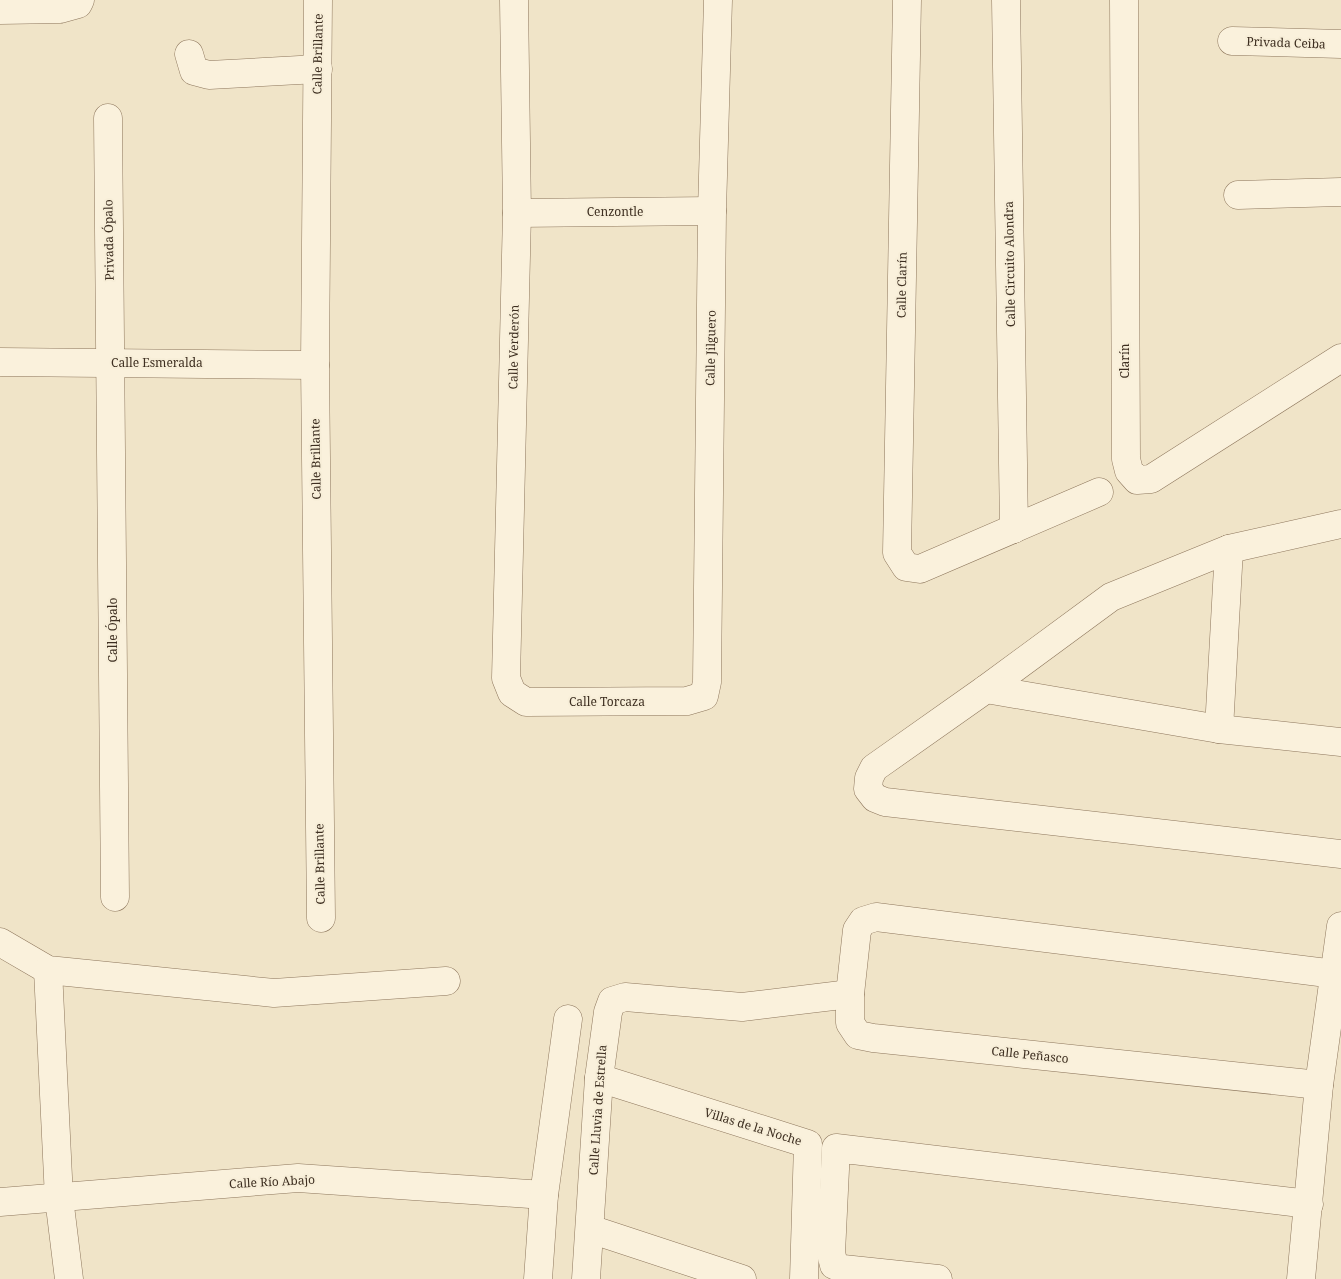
<svg xmlns="http://www.w3.org/2000/svg" width="1341" height="1279" font-family="'Noto Serif',serif">
	<rect width="100%" height="100%" fill="#f0e4c8"/>
	<g fill="none" stroke-linecap="round" stroke-linejoin="round">
		<!-- minor casing -->
		<g stroke="#8d765c" stroke-width="29">
			<g id="minor">
				<polyline points="318,0 315,365 321,918"/>
				<polyline points="514,0 517,213 506,678 512,693 526,702 687,701 704,696 707,682 712,211 718,0"/>
				<polyline points="907,0 897,553 906,567 920,569 1099,492"/>
				<polyline points="1006,0 1014,529"/>
				<polyline points="1124,0 1126,459 1129,471 1137,480 1151,479 1341,358"/>
				<polyline points="0,10 60,9 78,4 80,0"/>
				<polyline points="1232,41 1341,44"/>
				<polyline points="189,54 194,71 209,75 318,69"/>
				<polyline points="108,118 115,897"/>
				<polyline points="1238,195 1341,192"/>
				<polyline points="517,213 712,211"/>
				<polyline points="0,362 315,365"/>
				<polyline points="1341,524 1229,549 1111,597 986,689 874,768 869,778 868,789 875,798 885,802 1341,854"/>
				<polyline points="986,689 1219,729 1341,742"/>
				<polyline points="1219,729 1229,549"/>
				<polyline points="0,942 48,970 274,993 446,981"/>
				<polyline points="48,970 59,1198 69,1279"/>
				<polyline points="599,1078 808,1144 804,1279"/>
				<polyline points="1319,1085 873,1038 858,1035 850,1023 850,994 857,930 863,921 876,917 1335,974"/>
				<polyline points="0,1202 298,1178 544,1195"/>
				<polyline points="590,1229 742,1279"/>
				<polyline points="538,1279 544,1195 568,1019"/>
				<polyline points="586,1279 599,1078 608,1012 612,1001 625,997 742,1007 850,994"/>
				<polyline points="938,1279 843,1269 834,1265 831,1253 836,1148 1309,1204"/>
				<polyline points="1301,1279 1319,1085 1341,926"/>
			</g>
		</g>
		<!-- minor -->
		<use href="#minor" stroke="#faf1dc" stroke-width="28"/>
	</g>
	<g text-anchor="middle" stroke-width="4" stroke-linejoin="round" paint-order="stroke">
		<!-- street labels -->
		<g font-size="12" fill="#3d2e20" stroke="#f7eed8">
			<text transform="translate(1286 43) rotate(2)" y="4">Privada Ceiba</text>
			<text transform="translate(318 54) rotate(-89)" y="4">Calle Brillante</text>
			<text x="615" y="216">Cenzontle</text>
			<text transform="translate(109 240) rotate(-91)" y="4">Privada Ópalo</text>
			<text transform="translate(1010 264) rotate(-91)" y="4">Calle Circuito Alondra</text>
			<text transform="translate(902 285) rotate(-89)" y="4">Calle Clarín</text>
			<text transform="translate(514 347) rotate(-89)" y="4">Calle Verderón</text>
			<text transform="translate(711 348) rotate(-89)" y="4">Calle Jilguero</text>
			<text transform="translate(1125 361) rotate(-90)" y="4">Clarín</text>
			<text x="157" y="367">Calle Esmeralda</text>
			<text transform="translate(316 459) rotate(-91)" y="4">Calle Brillante</text>
			<text transform="translate(113 630) rotate(-90)" y="4">Calle Ópalo</text>
			<text x="607" y="706">Calle Torcaza</text>
			<text transform="translate(320 864) rotate(-91)" y="4">Calle Brillante</text>
			<text transform="translate(1030 1055) rotate(6)" y="4">Calle Peñasco</text>
			<text transform="translate(598 1110) rotate(-86)" y="4">Calle Lluvia de Estrella</text>
			<text transform="translate(753 1127) rotate(17)" y="4">Villas de la Noche</text>
			<text transform="translate(272 1182) rotate(-3)" y="4">Calle Río Abajo</text>
		</g>
	</g>
</svg>
